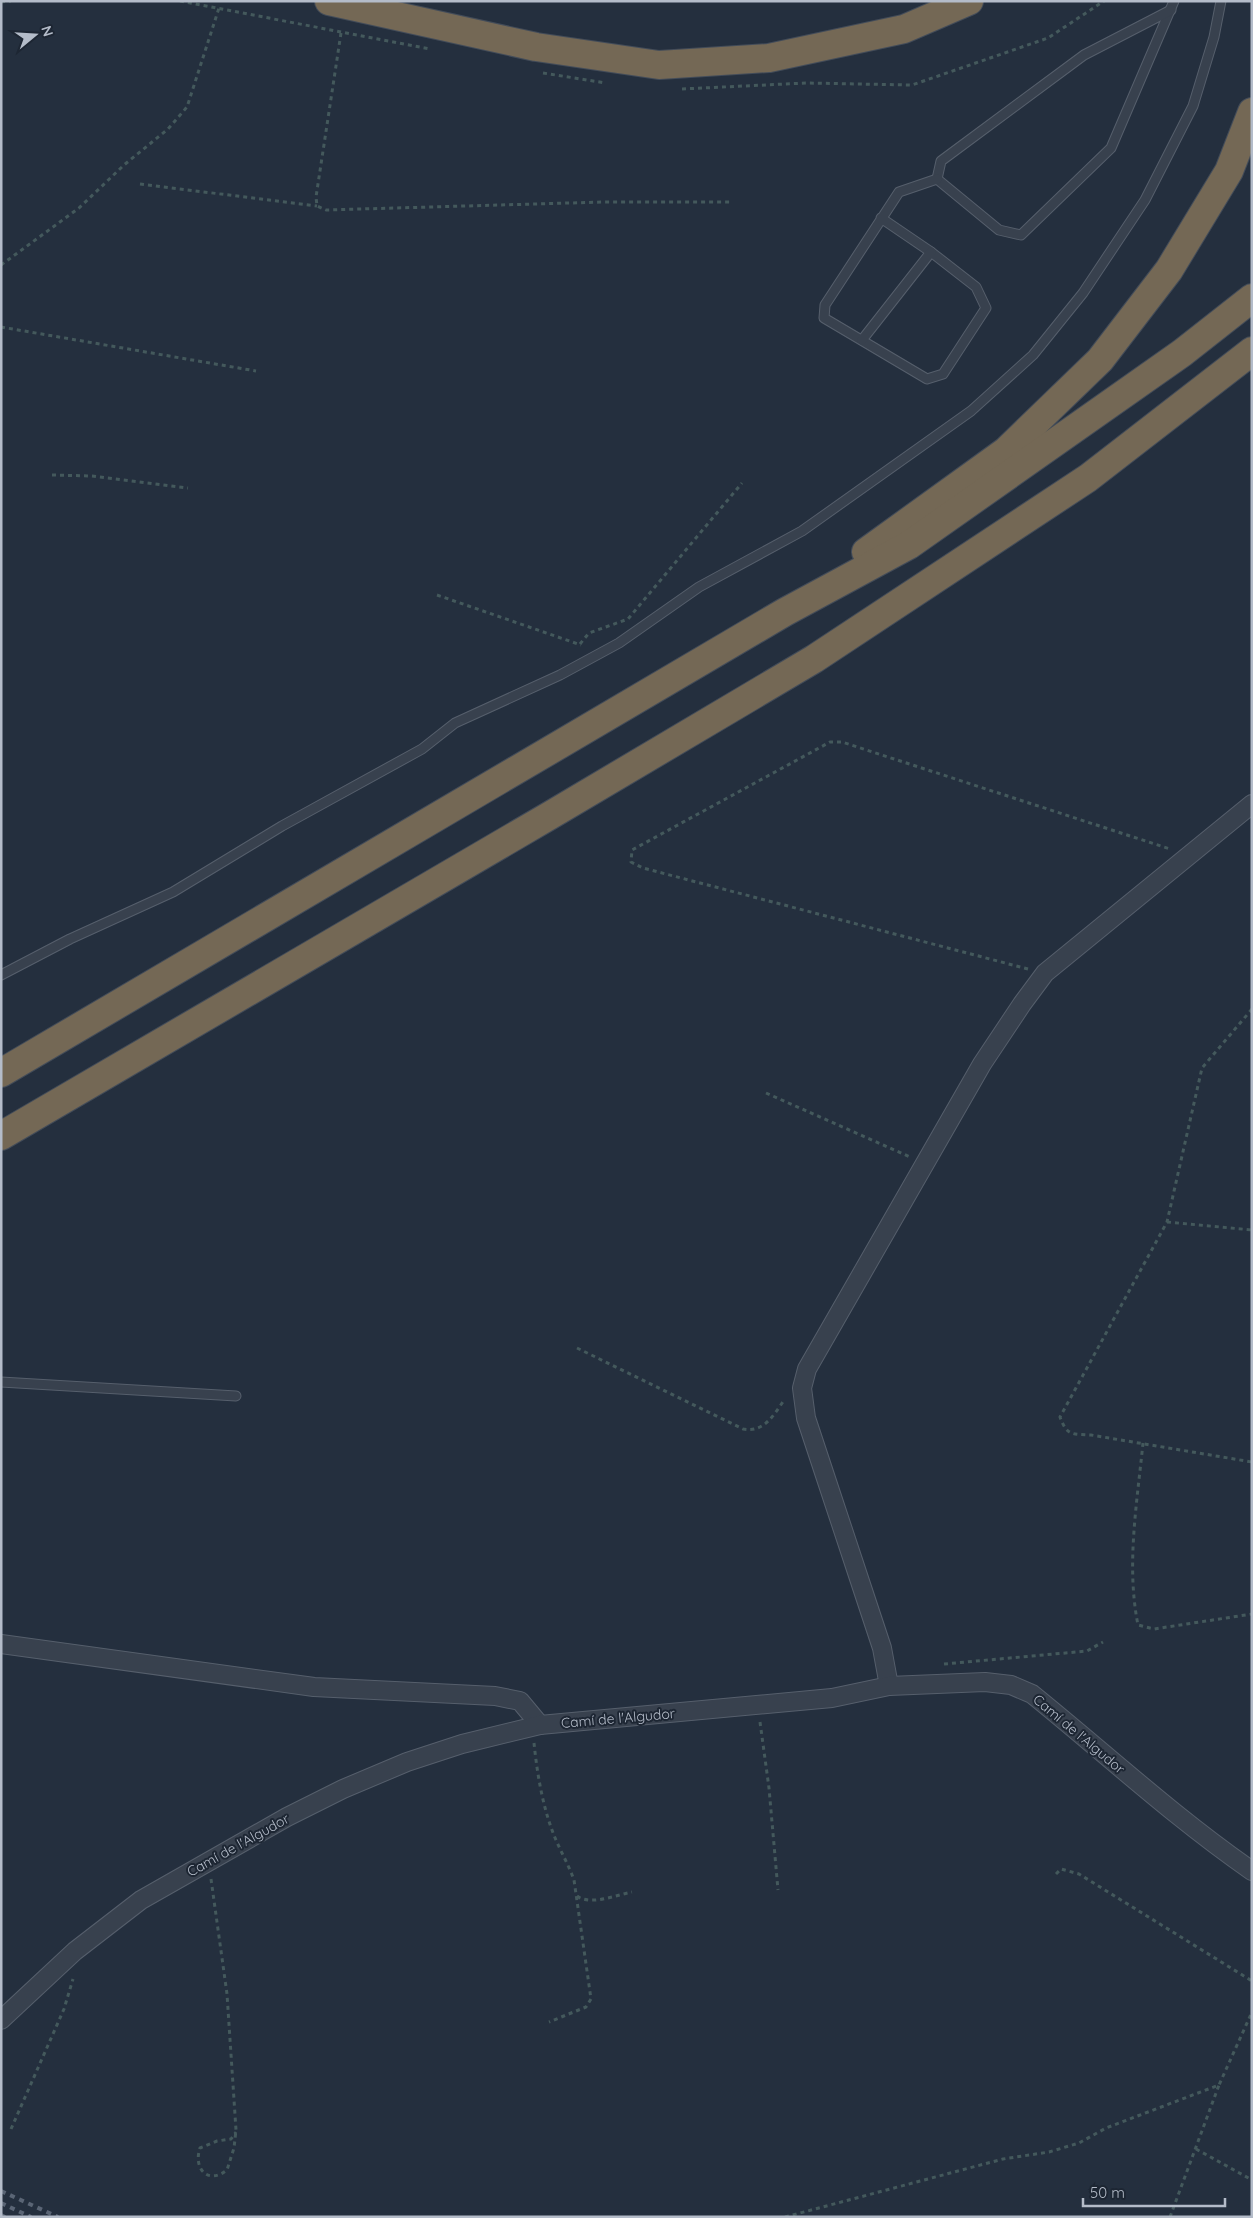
<svg xmlns="http://www.w3.org/2000/svg" width="1253" height="2218" font-family="Quicksand,sans-serif">
	<rect width="100%" height="100%" fill="#242f3e"/>
	<g fill="none" stroke-linecap="round" stroke-linejoin="round">
		<!-- service casing -->
		<g stroke="#565f6c" stroke-width="11">
			<g id="service">
				<polyline points="937,179 999,230 1021,235 1111,148 1174,1"/>
				<polyline points="937,179 941,161 1084,55 1171,10"/>
				<polyline points="881,218 931,252 976,287 986,308 943,374 927,379 824,318 825,305 899,192 937,179"/>
				<polyline points="862,340 931,252"/>
				<polyline points="1,975 70,939 173,892 282,826 422,749 455,723 560,675 619,643 699,587 802,531 971,411 1033,355 1083,293 1145,200 1193,106 1214,37 1221,1"/>
				<polyline points="1,1382 236,1396"/>
			</g>
		</g>
		<!-- minor casing -->
		<g stroke="#565f6c" stroke-width="20">
			<g id="minor">
				<polyline points="1,1644 314,1687 495,1696 520,1701 540,1725"/>
				<polyline points="889,1686 882,1648 806,1418 802,1388 807,1369 982,1064 1022,1004 1045,973 1252,804"/>
				<path d="M1,2020L75,1951L141,1900L287,1817L343,1789L407,1762L462,1744L540,1725L832,1698L889,1686L985,1682L1011,1685L1032,1694C1105,1753 1174,1817 1252,1871"/>
			</g>
		</g>
		<!-- motorway casing -->
		<g stroke="#434c59" stroke-width="30">
			<g id="motorway">
				<polyline points="329,1 536,47 659,65 769,58 904,29 969,1"/>
				<polyline points="866,552 1006,451 1100,360 1169,270 1229,171 1252,112"/>
				<polyline points="1,1073 785,612 909,545 1182,353 1252,298"/>
				<polyline points="1,1136 549,816 814,659 1088,478 1252,351"/>
			</g>
		</g>
		<!-- path -->
		<g stroke="#44595c" stroke-width="3" stroke-dasharray="4 4" stroke-linecap="butt">
			<polyline points="180,1 430,49"/>
			<polyline points="1,2 11,1"/>
			<polyline points="341,33 316,197 317,206 326,210 604,202 733,202"/>
			<polyline points="543,73 606,83"/>
			<polyline points="682,89 806,83 912,85 1048,38 1104,1"/>
			<polyline points="140,184 317,206"/>
			<polyline points="1,265 79,208 124,165 168,129 187,107 219,8"/>
			<polyline points="1,327 256,371"/>
			<polyline points="52,475 92,476 188,488"/>
			<polyline points="437,595 581,645"/>
			<polyline points="580,644 589,633 628,619 742,483"/>
			<polyline points="1028,969 643,868 631,862 632,850 830,742 842,742 1170,849"/>
			<path d="M1252,1009L1202,1068L1167,1222L1060,1417C1067,1436 1072,1434 1091,1435L1252,1462"/>
			<polyline points="766,1093 910,1157"/>
			<polyline points="1167,1222 1252,1230"/>
			<path d="M577,1348L743,1429C765,1433 774,1414 785,1399"/>
			<path d="M1143,1443C1137,1503 1126,1566 1138,1625L1154,1629L1252,1614"/>
			<polyline points="944,1664 1087,1651 1103,1642"/>
			<polyline points="760,1722 769,1788 778,1890"/>
			<path d="M534,1743C537,1772 542,1803 552,1830C558,1847 568,1863 574,1880L591,1999L586,2007L549,2022"/>
			<polyline points="1056,1874 1061,1869 1079,1874 1252,1981"/>
			<path d="M211,1879L227,1994L236,2130L234,2148L227,2170C208,2185 193,2169 200,2148L217,2141L231,2139L236,2132"/>
			<path d="M577,1896C590,1906 616,1895 632,1892"/>
			<polyline points="11,2129 64,2009 73,1979"/>
			<polyline points="1196,2149 1252,2180"/>
			<polyline points="785,2217 1003,2159 1049,2152 1079,2143 1106,2128 1219,2085 1252,2012"/>
			<polyline points="1170,2217 1219,2085"/>
		</g>
		<!-- service -->
		<use href="#service" stroke="#38414e" stroke-width="9"/>
		<!-- minor -->
		<use href="#minor" stroke="#38414e" stroke-width="18"/>
		<!-- motorway -->
		<use href="#motorway" stroke="#746855" stroke-width="28"/>
		<!-- rail -->
		<g stroke="#5a6575" stroke-width="4" stroke-dasharray="5 5" stroke-linecap="butt">
			<polyline points="1,2191 58,2217"/>
			<polyline points="1,2203 31,2217"/>
			<polyline points="1,2215 5,2217"/>
		</g>
	</g>
	<g text-anchor="middle" stroke-width="4" stroke-linejoin="round" paint-order="stroke">
		<!-- street labels -->
		<g font-size="14" fill="#b4bcc9" stroke="#1d2633">
			<text transform="translate(618 1718) rotate(-5)" y="5">Camí de l'Algudor</text>
			<text transform="translate(1079 1734) rotate(40)" y="5">Camí de l'Algudor</text>
			<text transform="translate(238 1845) rotate(-29)" y="5">Camí de l'Algudor</text>
		</g>
	</g>
	<!-- border -->
	<rect width="1253" height="2218" fill="none" stroke="#b4bcc9" stroke-width="5"/>
	<!-- north arrow -->
	<g transform="translate(35 35) rotate(72)" stroke="#1d2633" stroke-width="4" paint-order="stroke">
	<path d="M0-4L9 19L0 12L-9 19Z" fill="#b4bcc9"/>
	<text y="-8" font-size="14" font-weight="bold" text-anchor="middle" fill="#b4bcc9">N</text>
	</g>
	<!-- scale -->
	<path d="M1083 2198v8h142v-8" fill="none" stroke="#b4bcc9" stroke-width="2.5"/>
	<text x="1090" y="2198" font-size="15" fill="#b4bcc9" stroke="#1d2633" stroke-width="4" paint-order="stroke">50 m</text>
</svg>
